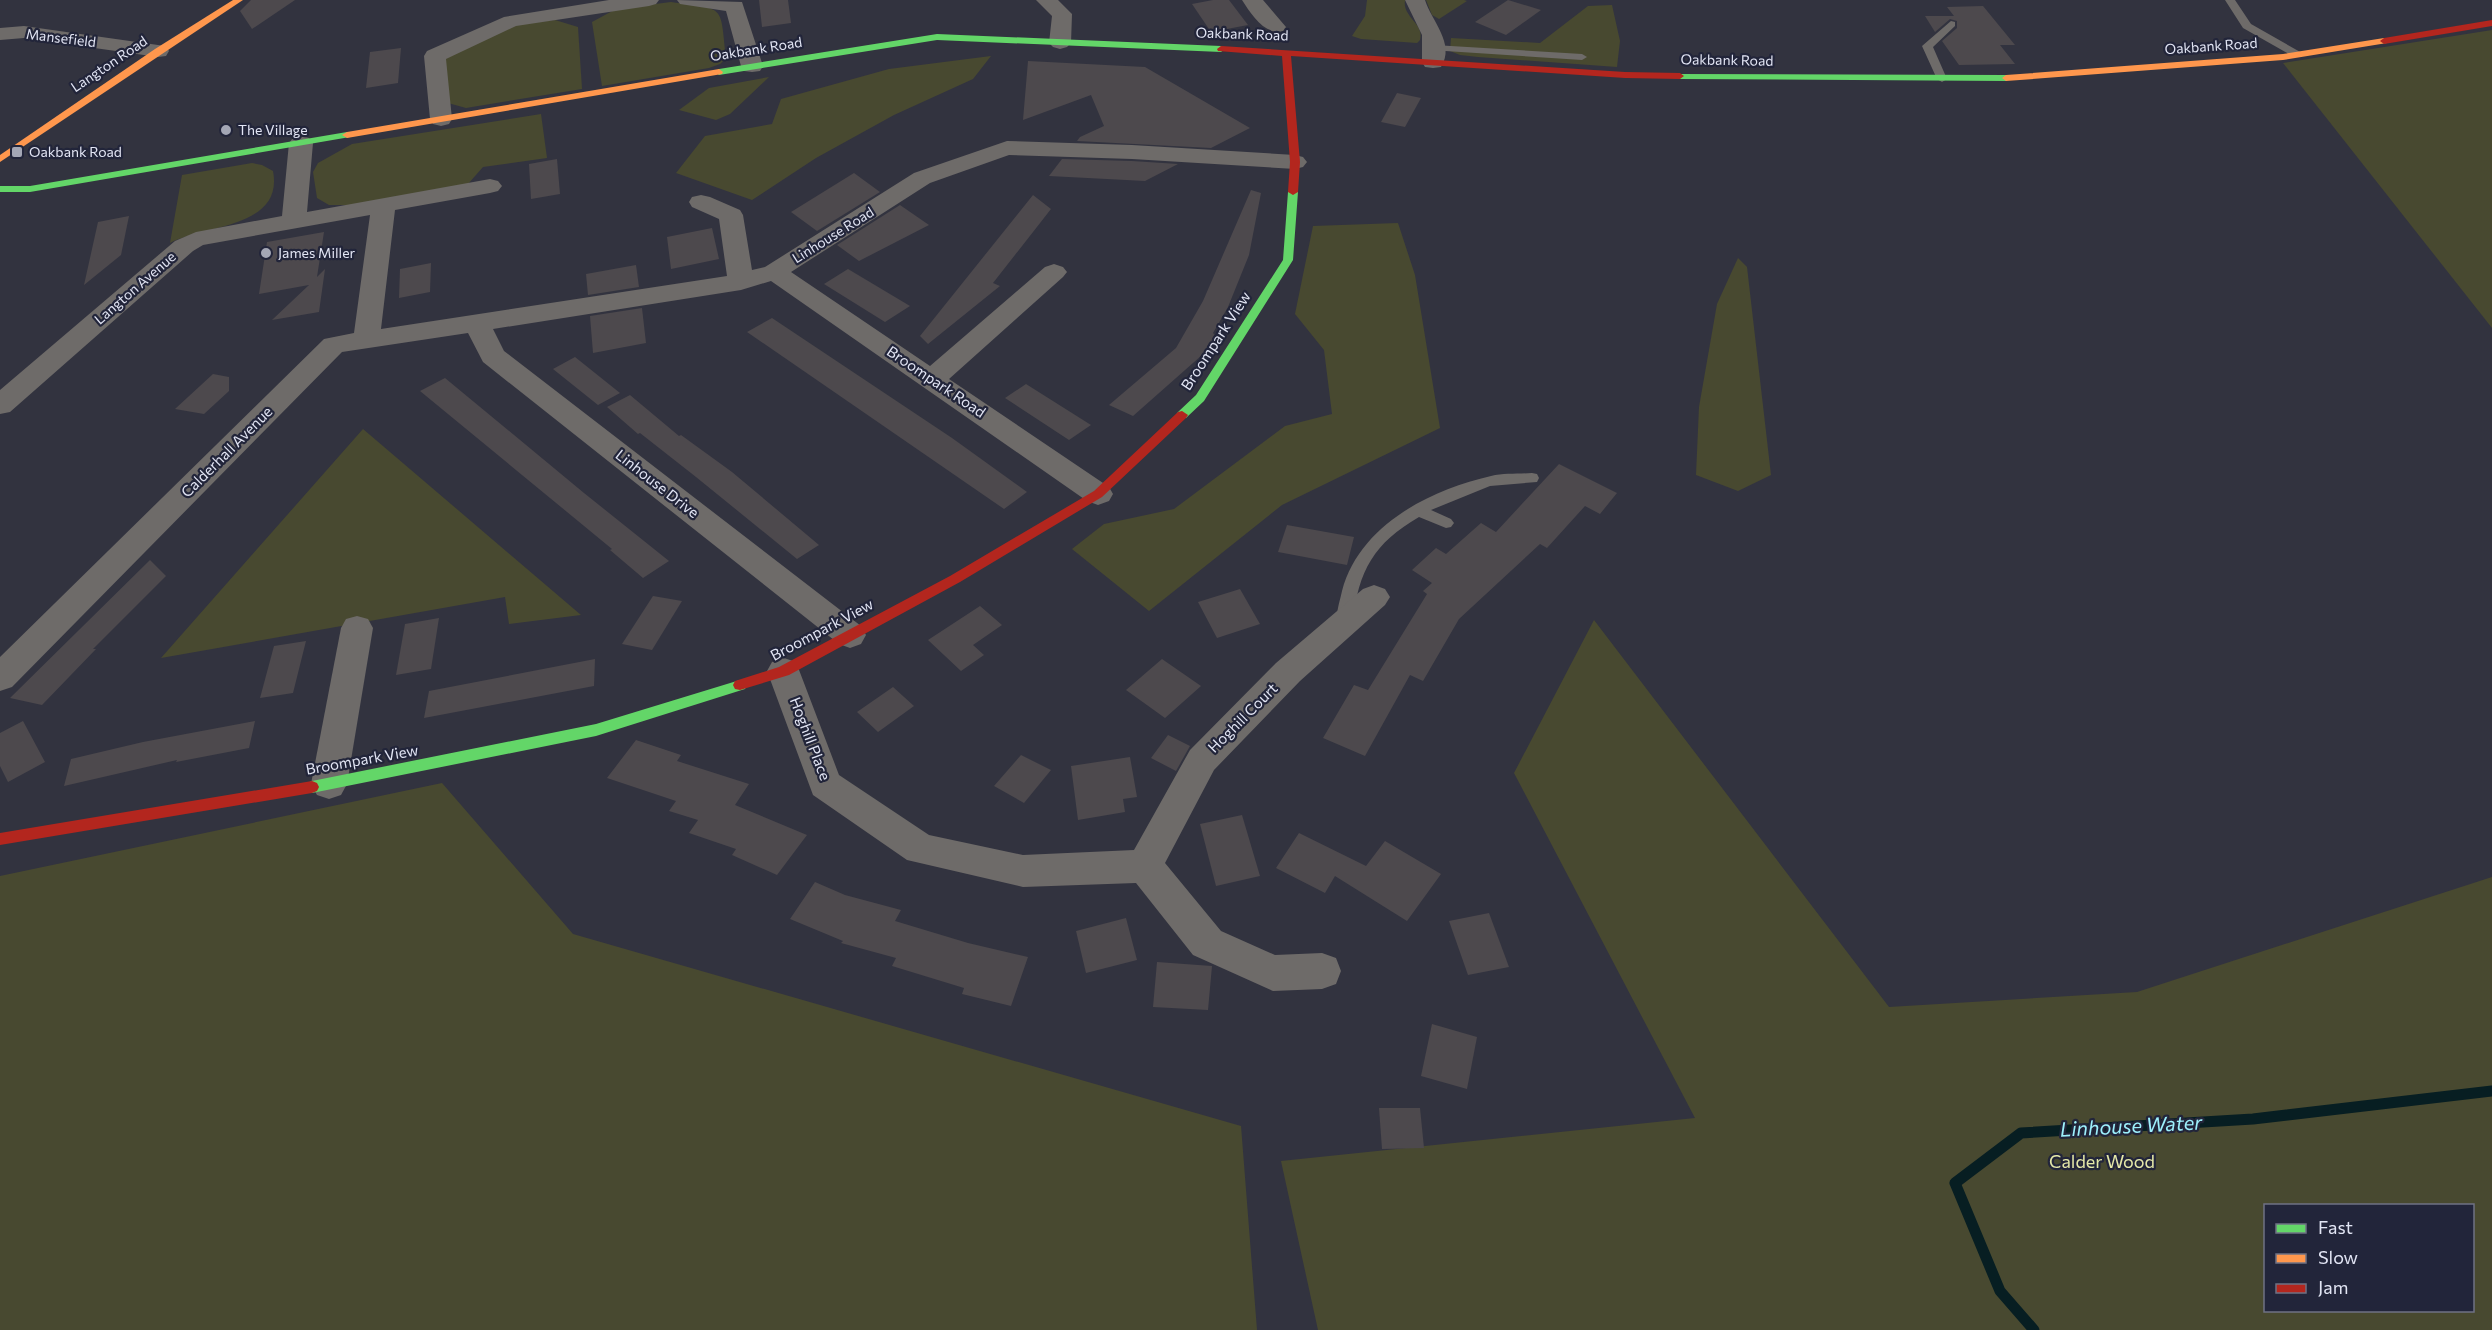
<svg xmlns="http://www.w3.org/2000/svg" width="2492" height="1330" font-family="Commissioner,sans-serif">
	<rect width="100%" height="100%" fill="#32333f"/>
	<!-- green -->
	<g fill="#484930" fill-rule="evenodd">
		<path d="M1367,0H1405C1402,17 1425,24 1420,40L1417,43L1361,39L1352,36L1365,16Z"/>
		<polygon points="1426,0 1464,0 1467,1 1439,19 1432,15"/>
		<path d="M671,2C726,10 720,3 726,58L720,64L709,68L602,86L592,22L616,9Z"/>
		<polygon points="1612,5 1620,41 1617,67 1478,57 1460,55 1450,51 1451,38 1540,43 1588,6"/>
		<polygon points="555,20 578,27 582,89 466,108 448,103 445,54 505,26"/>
		<polygon points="2492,30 2492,328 2283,63"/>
		<polygon points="991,56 973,79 894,115 816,158 752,200 676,173 705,136 772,124 781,99 889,69"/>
		<polygon points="769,77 730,114 716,120 679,110 709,88"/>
		<polygon points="541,114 547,158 483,167 468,184 351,205 329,205 317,198 313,172 318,163 352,144"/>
		<path d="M252,163L262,165L273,171C284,228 205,225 170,243L182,175Z"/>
		<polygon points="1398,223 1415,275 1440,428 1282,505 1149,611 1072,549 1104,524 1174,509 1285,426 1332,414 1324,350 1295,314 1313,226"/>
		<polygon points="1738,258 1747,267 1771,475 1738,491 1696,475 1699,407 1717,304"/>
		<polygon points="363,429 581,615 509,624 505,597 161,658"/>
		<path d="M1594,620L1889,1007L2137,992L2492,877V1330H1318L1281,1161L1695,1118L1514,773ZM2266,1206H2472V1310H2266Z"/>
		<polygon points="442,783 573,934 1241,1126 1257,1330 0,1330 0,876"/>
	</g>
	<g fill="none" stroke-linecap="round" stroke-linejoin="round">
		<!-- stream -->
		<polyline stroke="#071e22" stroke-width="11" points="2034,1330 2000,1291 1955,1183 2021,1133 2253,1119 2492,1091"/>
	</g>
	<!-- building -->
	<g fill="#4d494d">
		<polygon points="251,0 295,0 252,29 240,11"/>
		<polygon points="759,0 788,0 791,23 762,27"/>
		<polygon points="1213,0 1229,0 1248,25 1211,32 1192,4"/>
		<polygon points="1508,0 1541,10 1506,35 1475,22"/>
		<polygon points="1983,6 2015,45 2000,45 2015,64 1959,65 1942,41 1957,28 1957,21 1950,19 1935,32 1925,16 1954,16 1947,7"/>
		<polygon points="401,48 398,83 366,88 370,52"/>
		<polygon points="1028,61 1145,67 1250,128 1211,148 1077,141 1080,137 1104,126 1091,95 1023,120"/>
		<polygon points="1397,93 1421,98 1405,127 1381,122"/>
		<polygon points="557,159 560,194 531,199 529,164"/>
		<polygon points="1062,159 1132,161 1178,164 1145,181 1049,176"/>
		<polygon points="854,173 880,192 817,231 791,212"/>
		<polygon points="1251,190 1261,193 1249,255 1228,307 1213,333 1219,340 1133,416 1109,405 1176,348 1203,301"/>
		<polygon points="1033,195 1051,209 993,283 1000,286 928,344 920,336"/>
		<polygon points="900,205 929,225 859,261 837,245"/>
		<polygon points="129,216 121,255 84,285 98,222"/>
		<polygon points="712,228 719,259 671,269 667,237"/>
		<polygon points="324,232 317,277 325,269 319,312 272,320 309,285 259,294 267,242"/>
		<polygon points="431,263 430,292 399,298 400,269"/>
		<polygon points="636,265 639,287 588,295 586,274"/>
		<polygon points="848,269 910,306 885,322 824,284"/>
		<polygon points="642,308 646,343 593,353 590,316"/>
		<polygon points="772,318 952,438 1027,492 1004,509 747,332"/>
		<polygon points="575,357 620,393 598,405 553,369"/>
		<polygon points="213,374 229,377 229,391 204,414 175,409"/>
		<polygon points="445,378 584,493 669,561 643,578 610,550 612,549 420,391"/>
		<polygon points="1026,384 1091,425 1069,440 1005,398"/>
		<polygon points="630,395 679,436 681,435 732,472 819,545 797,559 696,477 640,433 638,434 607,407"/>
		<polygon points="1559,464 1617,493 1600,514 1585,506 1547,548 1540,544 1459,619 1423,681 1410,675 1365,756 1323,738 1354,685 1368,690 1427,594 1423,591 1432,583 1412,570 1436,548 1446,554 1481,523 1496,532"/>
		<polygon points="1287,525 1354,537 1347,565 1278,552"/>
		<polygon points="150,560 166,576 93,649 96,649 42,705 10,698"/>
		<polygon points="1240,589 1260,624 1217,638 1198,602"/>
		<polygon points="653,596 682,601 652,650 622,644"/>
		<polygon points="980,606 1002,625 973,645 984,655 961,671 928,640"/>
		<polygon points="439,618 431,669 396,675 405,624"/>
		<polygon points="306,641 293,693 260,698 274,646"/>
		<polygon points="595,659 594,686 424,718 429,691"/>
		<polygon points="1162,659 1201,686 1165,718 1126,690"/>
		<polygon points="893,687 914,706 878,732 857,712"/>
		<polygon points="23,721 45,762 8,782 0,766 0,733"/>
		<polygon points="255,721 249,748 176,762 177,760 64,786 71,759 143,742"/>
		<polygon points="1168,735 1190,746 1176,771 1151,758"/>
		<polygon points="636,740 681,755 677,761 749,784 735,805 807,835 777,875 732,855 736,849 689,833 698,820 669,811 676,801 607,778"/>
		<polygon points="1021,755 1051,770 1024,803 994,786"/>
		<polygon points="1130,757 1137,797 1123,799 1125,812 1078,820 1071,766"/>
		<polygon points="1242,815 1260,876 1216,886 1200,824"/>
		<polygon points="1299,833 1366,866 1385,841 1441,874 1407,921 1335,876 1325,893 1276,868"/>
		<polygon points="815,882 845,895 901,910 895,921 968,943 1028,957 1011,1006 962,994 964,988 892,966 896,958 841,943 843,941 790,919"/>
		<polygon points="1489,913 1509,967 1468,975 1449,921"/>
		<polygon points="1126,918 1137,960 1086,973 1076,931"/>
		<polygon points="1157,962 1212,966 1208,1010 1153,1007"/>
		<polygon points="1432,1024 1477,1037 1467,1089 1421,1076"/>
		<polygon points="1379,1108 1420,1108 1424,1148 1382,1149"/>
	</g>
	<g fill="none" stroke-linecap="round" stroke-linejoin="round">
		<!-- lane -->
		<g fill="#6e6b69" fill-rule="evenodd">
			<polygon points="2225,0 2235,0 2251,24 2302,53 2302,57 2294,57 2243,28"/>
			<polygon points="1951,21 1955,22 1955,26 1933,47 1947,79 1942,82 1937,79 1922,46"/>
			<polygon points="1434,45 1582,54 1587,57 1582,60 1430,50 1429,48"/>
			<path d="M1532,473L1537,474L1539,478L1537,482L1490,486L1431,510L1451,519L1454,523L1451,527L1446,528L1419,517C1374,543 1358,571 1353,622L1351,626L1345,628L1339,626C1334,617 1340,601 1342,591C1359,526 1429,490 1491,476C1504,473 1518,474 1532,473Z"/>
		</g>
		<!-- street -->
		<g fill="#6e6b69" fill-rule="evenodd">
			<polygon points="609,0 659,0 656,4 649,6 516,26 446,59 452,119 449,124 441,126 433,124 430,119 424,56 427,51 504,17"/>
			<polygon points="677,0 742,2 763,66 760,71 752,72 744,71 741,66 726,11 680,4"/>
			<polygon points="1036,0 1058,0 1072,14 1071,43 1067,47 1060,49 1053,47 1049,43 1052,16"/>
			<path d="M1242,0H1263L1286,27L1283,31C1265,36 1251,14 1242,0Z"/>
			<path d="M1405,0H1425C1431,20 1456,44 1441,67L1433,68L1425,67L1422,62V35Z"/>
			<polygon points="24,26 158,45 166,46 169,51 166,56 158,57 24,38 0,40 0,28"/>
			<polygon points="301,136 309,138 313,143 307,212 490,179 498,181 502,186 498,191 490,193 395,210 381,329 727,276 719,219 692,207 689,202 692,197 701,195 710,197 740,210 743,215 752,270 765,267 914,173 1007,141 1132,145 1295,155 1303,157 1307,162 1303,167 1295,169 1132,159 1009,155 930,183 791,272 930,366 1045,267 1054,264 1063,267 1067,272 1063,277 949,379 1109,487 1113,494 1109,501 1098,505 1087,501 771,281 741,290 493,329 504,351 861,626 866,635 861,644 850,648 839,644 483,362 468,333 342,352 12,687 0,691 0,657 324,339 354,333 370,215 203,245 193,251 10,412 0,414 0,390 175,241 196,232 282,216 289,143 293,138"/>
			<polygon points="1374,585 1385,589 1390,597 1385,605 1300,681 1214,770 1165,863 1221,931 1275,955 1322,953 1336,958 1341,971 1336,984 1322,989 1273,991 1193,955 1136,883 1023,887 907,860 813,795 767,671 772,662 784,658 796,662 839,775 929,835 1023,855 1134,850 1190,750 1276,663 1363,589"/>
			<polygon points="357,616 368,619 373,628 347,784 341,795 329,799 317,795 311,784 341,628 346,619"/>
		</g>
		<!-- fast -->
		<g fill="#63d668" fill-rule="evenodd">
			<polygon points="937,34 1221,46 1225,49 1221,52 937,40 719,75 715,72 719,69"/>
			<polygon points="1677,74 2006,75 2010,78 2006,81 1680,79 1676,76"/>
			<polygon points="347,132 350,133 350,137 30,192 0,192 0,186 30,186"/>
			<polygon points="1293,189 1298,192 1293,260 1204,401 1186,418 1178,418 1176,415 1178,412 1196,395 1283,260 1288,192"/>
			<polygon points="740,680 745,681 747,685 745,689 596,736 312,793 307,791 305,787 307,783 312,781 596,724"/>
		</g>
		<!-- slow -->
		<g fill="#ff974d" fill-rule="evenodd">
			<polygon points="233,0 243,0 0,162 0,155 155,49"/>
			<polygon points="2384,38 2387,39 2387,43 2283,60 2006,81 2002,78 2006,75 2283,54"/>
			<polygon points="719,69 723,72 722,74 347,138 342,135 347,132"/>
		</g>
		<!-- jam -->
		<g fill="#b3261e" fill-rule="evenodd">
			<polygon points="2492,20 2492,26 2384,44 2380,41 2384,38"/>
			<polygon points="1221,46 1625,72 1680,73 1684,76 1680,79 1625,78 1291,56 1300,162 1298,192 1293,195 1288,192 1290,162 1282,56 1218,51 1217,49"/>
			<polygon points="1182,411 1188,415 1186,418 1102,497 960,582 789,675 740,690 735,689 733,685 735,681 779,667 950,576 1094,491 1178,412"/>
			<polygon points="312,781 317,783 319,787 317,791 312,793 0,845 0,833"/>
		</g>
	</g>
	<!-- markers -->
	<g fill="#a4a7b5" stroke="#22253a" stroke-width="2">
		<circle cx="226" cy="130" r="6"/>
		<rect x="11" y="146" width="12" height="12" rx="3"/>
		<circle cx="266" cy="253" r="6"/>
	</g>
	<g text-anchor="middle" stroke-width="4.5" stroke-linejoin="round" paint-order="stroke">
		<!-- far-street labels -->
		<g font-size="14" fill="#e2e5f4" stroke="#22253a">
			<text transform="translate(1242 34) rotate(2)" y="5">Oakbank Road</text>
			<text transform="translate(61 38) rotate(7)" y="5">Mansefield</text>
			<text transform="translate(2211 46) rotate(-4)" y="5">Oakbank Road</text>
			<text transform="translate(756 49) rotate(-9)" y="5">Oakbank Road</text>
			<text transform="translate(1727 60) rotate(1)" y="5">Oakbank Road</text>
			<text transform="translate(109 64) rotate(-34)" y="5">Langton Road</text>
			<text transform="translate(833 235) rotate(-32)" y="5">Linhouse Road</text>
			<text transform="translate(135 288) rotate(-41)" y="5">Langton Avenue</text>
		</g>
		<!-- far-poi labels -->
		<g font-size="14" fill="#e2e5f4" stroke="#22253a" text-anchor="start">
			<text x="238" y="135">The Village</text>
			<text x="29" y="157">Oakbank Road</text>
			<text x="278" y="258">James Miller</text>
		</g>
		<!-- street labels -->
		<g font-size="15" fill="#e2e5f4" stroke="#22253a">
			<text transform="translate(1216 341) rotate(-57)" y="5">Broompark View</text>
			<text transform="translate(936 382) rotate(34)" y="5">Broompark Road</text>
			<text transform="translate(227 452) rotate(-45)" y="5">Calderhall Avenue</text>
			<text transform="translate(657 484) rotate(38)" y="5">Linhouse Drive</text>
			<text transform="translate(822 630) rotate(-28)" y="5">Broompark View</text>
			<text transform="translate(1243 718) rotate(-45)" y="5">Hoghill Court</text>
			<text transform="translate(810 739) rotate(69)" y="5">Hoghill Place</text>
			<text transform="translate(362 760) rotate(-10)" y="5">Broompark View</text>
		</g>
		<!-- near-park labels -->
		<g font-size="18" fill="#e5e8a8" stroke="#22253a">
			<text x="2102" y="1168">Calder Wood</text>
		</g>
		<!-- near-water labels -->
		<g font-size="20" font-style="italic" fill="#9df0fc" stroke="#22253a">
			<text transform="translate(2131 1126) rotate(-3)" y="7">Linhouse Water</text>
		</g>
	</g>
	<!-- legend -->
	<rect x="2264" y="1204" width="210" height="108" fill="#22253a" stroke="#6f7284" stroke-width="1.5"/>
	<rect x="2276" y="1224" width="30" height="9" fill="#63d668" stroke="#6f7284" stroke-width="1.5"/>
	<text x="2318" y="1234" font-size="18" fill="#e2e5f4">Fast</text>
	<rect x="2276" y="1254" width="30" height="9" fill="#ff974d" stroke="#6f7284" stroke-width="1.5"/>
	<text x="2318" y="1264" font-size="18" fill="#e2e5f4">Slow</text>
	<rect x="2276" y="1284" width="30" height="9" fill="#b3261e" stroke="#6f7284" stroke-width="1.5"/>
	<text x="2318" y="1294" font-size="18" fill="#e2e5f4">Jam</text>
</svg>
